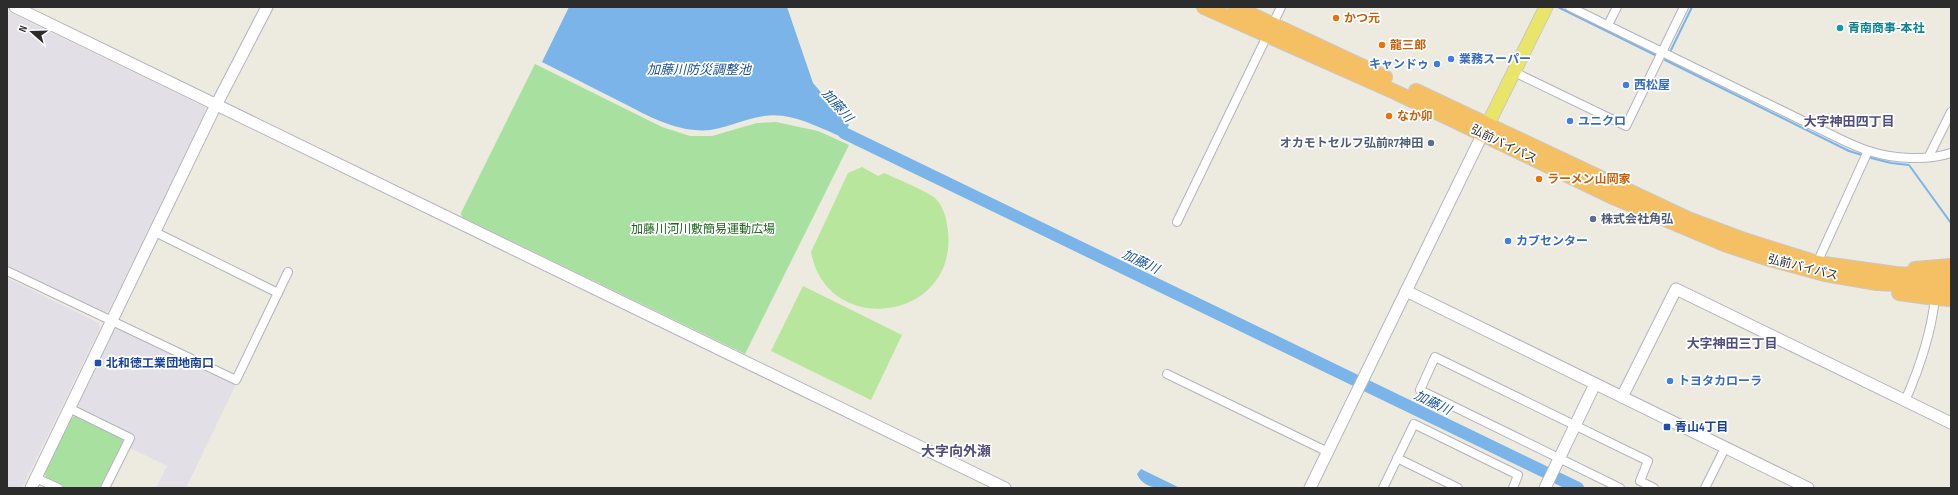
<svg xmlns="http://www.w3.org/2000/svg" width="1958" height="495" font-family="'Sofia Sans Condensed','Noto Sans JP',sans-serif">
	<rect width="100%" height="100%" fill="#edeae0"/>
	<!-- industrial -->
	<g fill="#e3dfe6">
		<polygon points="7,11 205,107 206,111 109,310 104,313 7,265"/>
		<polygon points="7,278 99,323 100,328 22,488 7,488"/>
		<polygon points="119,328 236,384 186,488 156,488 167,466 128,447 134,435 79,409 78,406 114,330"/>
	</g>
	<!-- green -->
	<g fill="#a8e0a0">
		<polygon points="535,64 662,127 690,136 712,136 757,123 776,122 818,131 849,145 745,354 462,217 461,213"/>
		<polygon points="77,415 123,438 124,442 102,488 64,488 46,479 45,473 71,418"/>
	</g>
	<!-- pitch -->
	<g fill="#b8e69c">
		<path d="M862,167L878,176L884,173C895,178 929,192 936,199C944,207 947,221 948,232C957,321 827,339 811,252L848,173Z"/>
		<polygon points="803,286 902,335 871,400 771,351"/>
	</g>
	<!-- water -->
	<g fill="#7ab4e8">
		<path d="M569,7H787L813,83L849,125L842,137C817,127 792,112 764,116C740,119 720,133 695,130C668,128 643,113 619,101C593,88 568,75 542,62Z"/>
		<path d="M1141,469L1180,488C1164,488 1144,491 1137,474Z"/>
	</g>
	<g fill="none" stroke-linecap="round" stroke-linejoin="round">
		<!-- stream -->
		<g stroke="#7ab4e8" stroke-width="2">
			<polyline points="1558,7 1655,55"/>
			<polyline points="1671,50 1692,7"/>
			<polyline points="1665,60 1849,151 1862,155"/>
			<polyline points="1871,158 1891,163 1909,165 1951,223"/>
		</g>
		<!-- river -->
		<polyline stroke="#7ab4e8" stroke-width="12" points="834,122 844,133 1578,488"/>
		<!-- street casing -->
		<g stroke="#b3b3bf" stroke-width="10">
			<g id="street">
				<path d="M1570,7L1832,135C1844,141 1856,147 1869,151C1893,159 1927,161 1951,153"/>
				<polyline points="1608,25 1617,7"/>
				<polyline points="1514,72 1626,126 1684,7"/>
				<polyline points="1929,156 1951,112"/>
				<polyline points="1177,222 1281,7"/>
				<polyline points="155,232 278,293"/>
				<polyline points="1817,263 1868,151"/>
				<polyline points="7,271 236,380 288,272"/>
				<polyline points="1167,374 1328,452"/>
				<path d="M1905,401C1920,367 1931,335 1935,298"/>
				<polyline points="69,408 130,438 105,488"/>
				<polyline points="1397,458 1458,488"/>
				<polyline points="36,478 58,488"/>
				<polyline points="1383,488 1414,424 1518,475 1513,488"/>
				<polyline points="1620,488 1420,390 1435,357 1648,461 1640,481 1654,488"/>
				<polyline points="1705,488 1725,448"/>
			</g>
		</g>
		<!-- secondary casing -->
		<g stroke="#b3b3bf" stroke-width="13">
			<g id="secondary">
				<polyline points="15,7 1005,488"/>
				<polyline points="1406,291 1808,488"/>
				<polyline points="1622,397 1676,289 1951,423"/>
				<polyline points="31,488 212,113 267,7"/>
				<polyline points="1310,488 1486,127"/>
				<polyline points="1545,488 1595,384"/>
			</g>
		</g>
		<!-- primary casing -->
		<g stroke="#c8c8c8" stroke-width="15">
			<polyline id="primary" points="1488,124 1546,7"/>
		</g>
		<!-- highway casing -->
		<g stroke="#c8c8c8" stroke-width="16">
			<g id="highway">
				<polyline points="1204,7 1395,92 1615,198 1724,244 1766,258 1825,274 1877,283 1951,287"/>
				<polyline points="1235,7 1385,77"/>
				<polyline points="1416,91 1688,219 1744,240 1817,263 1896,274 1951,277"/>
				<polyline points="1915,269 1951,266"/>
				<polyline points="1899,293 1935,298 1951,299"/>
			</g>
		</g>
		<!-- street -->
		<use href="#street" stroke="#fff" stroke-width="8"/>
		<!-- secondary -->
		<use href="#secondary" stroke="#fff" stroke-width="11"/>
		<!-- primary -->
		<use href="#primary" stroke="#e9e569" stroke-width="13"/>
		<!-- highway -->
		<use href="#highway" stroke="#f5c063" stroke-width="14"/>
	</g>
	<!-- markers -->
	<g fill="#e8710a" stroke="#fff" stroke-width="1.5">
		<circle cx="1336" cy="18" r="4"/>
		<circle cx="1382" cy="45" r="4"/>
		<circle cx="1389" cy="116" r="4"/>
		<circle cx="1539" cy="179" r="4"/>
	</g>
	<circle fill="#0f9aa8" stroke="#fff" stroke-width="1.5" cx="1840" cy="28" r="4"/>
	<g fill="#3f7fe0" stroke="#fff" stroke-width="1.5">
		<circle cx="1451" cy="59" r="4"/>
		<circle cx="1437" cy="64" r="4"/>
		<circle cx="1626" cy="85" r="4"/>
		<circle cx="1570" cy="121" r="4"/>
		<circle cx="1508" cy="241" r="4"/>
		<circle cx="1670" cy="381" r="4"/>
	</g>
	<g fill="#5c6f8a" stroke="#fff" stroke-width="1.5">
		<circle cx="1431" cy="143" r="4"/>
		<circle cx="1593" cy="219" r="4"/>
	</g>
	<g fill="#1a4fb4" stroke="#fff" stroke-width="1.5">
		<rect x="94" y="359" width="8" height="8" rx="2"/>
		<rect x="1663" y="423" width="8" height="8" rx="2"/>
	</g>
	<g text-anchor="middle" stroke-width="3.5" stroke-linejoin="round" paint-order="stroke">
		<!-- food labels -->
		<g font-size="12" font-weight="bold" fill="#c56008" stroke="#fff" text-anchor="start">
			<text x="1344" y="22">かつ元</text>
			<text x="1390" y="49">龍三郎</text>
			<text x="1397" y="120">なか卯</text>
			<text x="1547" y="183">ラーメン山岡家</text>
		</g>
		<!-- culture labels -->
		<g font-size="12" font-weight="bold" fill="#0d838f" stroke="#fff" text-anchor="start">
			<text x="1848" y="32">青南商事-本社</text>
		</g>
		<!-- shop labels -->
		<g font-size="12" font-weight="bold" fill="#366cbe" stroke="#fff" text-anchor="start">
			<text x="1459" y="63">業務スーパー</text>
			<text x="1429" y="68" text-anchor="end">キャンドゥ</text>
			<text x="1634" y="89">西松屋</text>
			<text x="1578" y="125">ユニクロ</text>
			<text x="1516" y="245">カブセンター</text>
			<text x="1678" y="385">トヨタカローラ</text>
		</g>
		<!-- service labels -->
		<g font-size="12" font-weight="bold" fill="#4e5e75" stroke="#fff" text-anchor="end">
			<text x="1423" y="147">オカモトセルフ弘前R7神田</text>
			<text x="1601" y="223" text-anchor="start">株式会社角弘</text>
		</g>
		<!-- street labels -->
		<g font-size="12" fill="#2c2c2c" stroke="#fff">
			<text transform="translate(1504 144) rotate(26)" y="4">弘前バイパス</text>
			<text transform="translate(1803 267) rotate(14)" y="4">弘前バイパス</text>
		</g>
		<!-- park labels -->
		<g font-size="12" fill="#1f661f" stroke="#fff">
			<text x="703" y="233">加藤川河川敷簡易運動広場</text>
		</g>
		<!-- transit labels -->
		<g font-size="12" font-weight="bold" fill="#164399" stroke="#fff" text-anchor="start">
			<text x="106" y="367">北和徳工業団地南口</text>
			<text x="1675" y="431">青山4丁目</text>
		</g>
		<!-- water labels -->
		<g font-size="13" font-style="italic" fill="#165096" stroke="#fff">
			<text x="699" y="74">加藤川防災調整池</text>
			<text transform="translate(838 105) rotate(48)" y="5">加藤川</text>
			<text transform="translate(1141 261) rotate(26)" y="5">加藤川</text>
			<text transform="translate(1433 402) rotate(26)" y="5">加藤川</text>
		</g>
		<!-- neighbourhood labels -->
		<g font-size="13" font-weight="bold" fill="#504f7b" stroke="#fff">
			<text x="1849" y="126">大字神田四丁目</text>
			<text x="1732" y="348">大字神田三丁目</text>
		</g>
		<!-- quarter labels -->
		<g font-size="14" font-weight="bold" fill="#504f7b" stroke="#fff">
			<text x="956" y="456">大字向外瀬</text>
		</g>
	</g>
	<!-- border -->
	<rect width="1958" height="495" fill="none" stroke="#2c2c2c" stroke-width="16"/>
	<!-- north arrow -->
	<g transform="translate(32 32) rotate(290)" stroke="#ffffff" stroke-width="3" paint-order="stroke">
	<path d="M0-3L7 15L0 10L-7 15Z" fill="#2c2c2c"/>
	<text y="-6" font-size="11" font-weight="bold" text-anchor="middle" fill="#2c2c2c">N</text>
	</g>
</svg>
